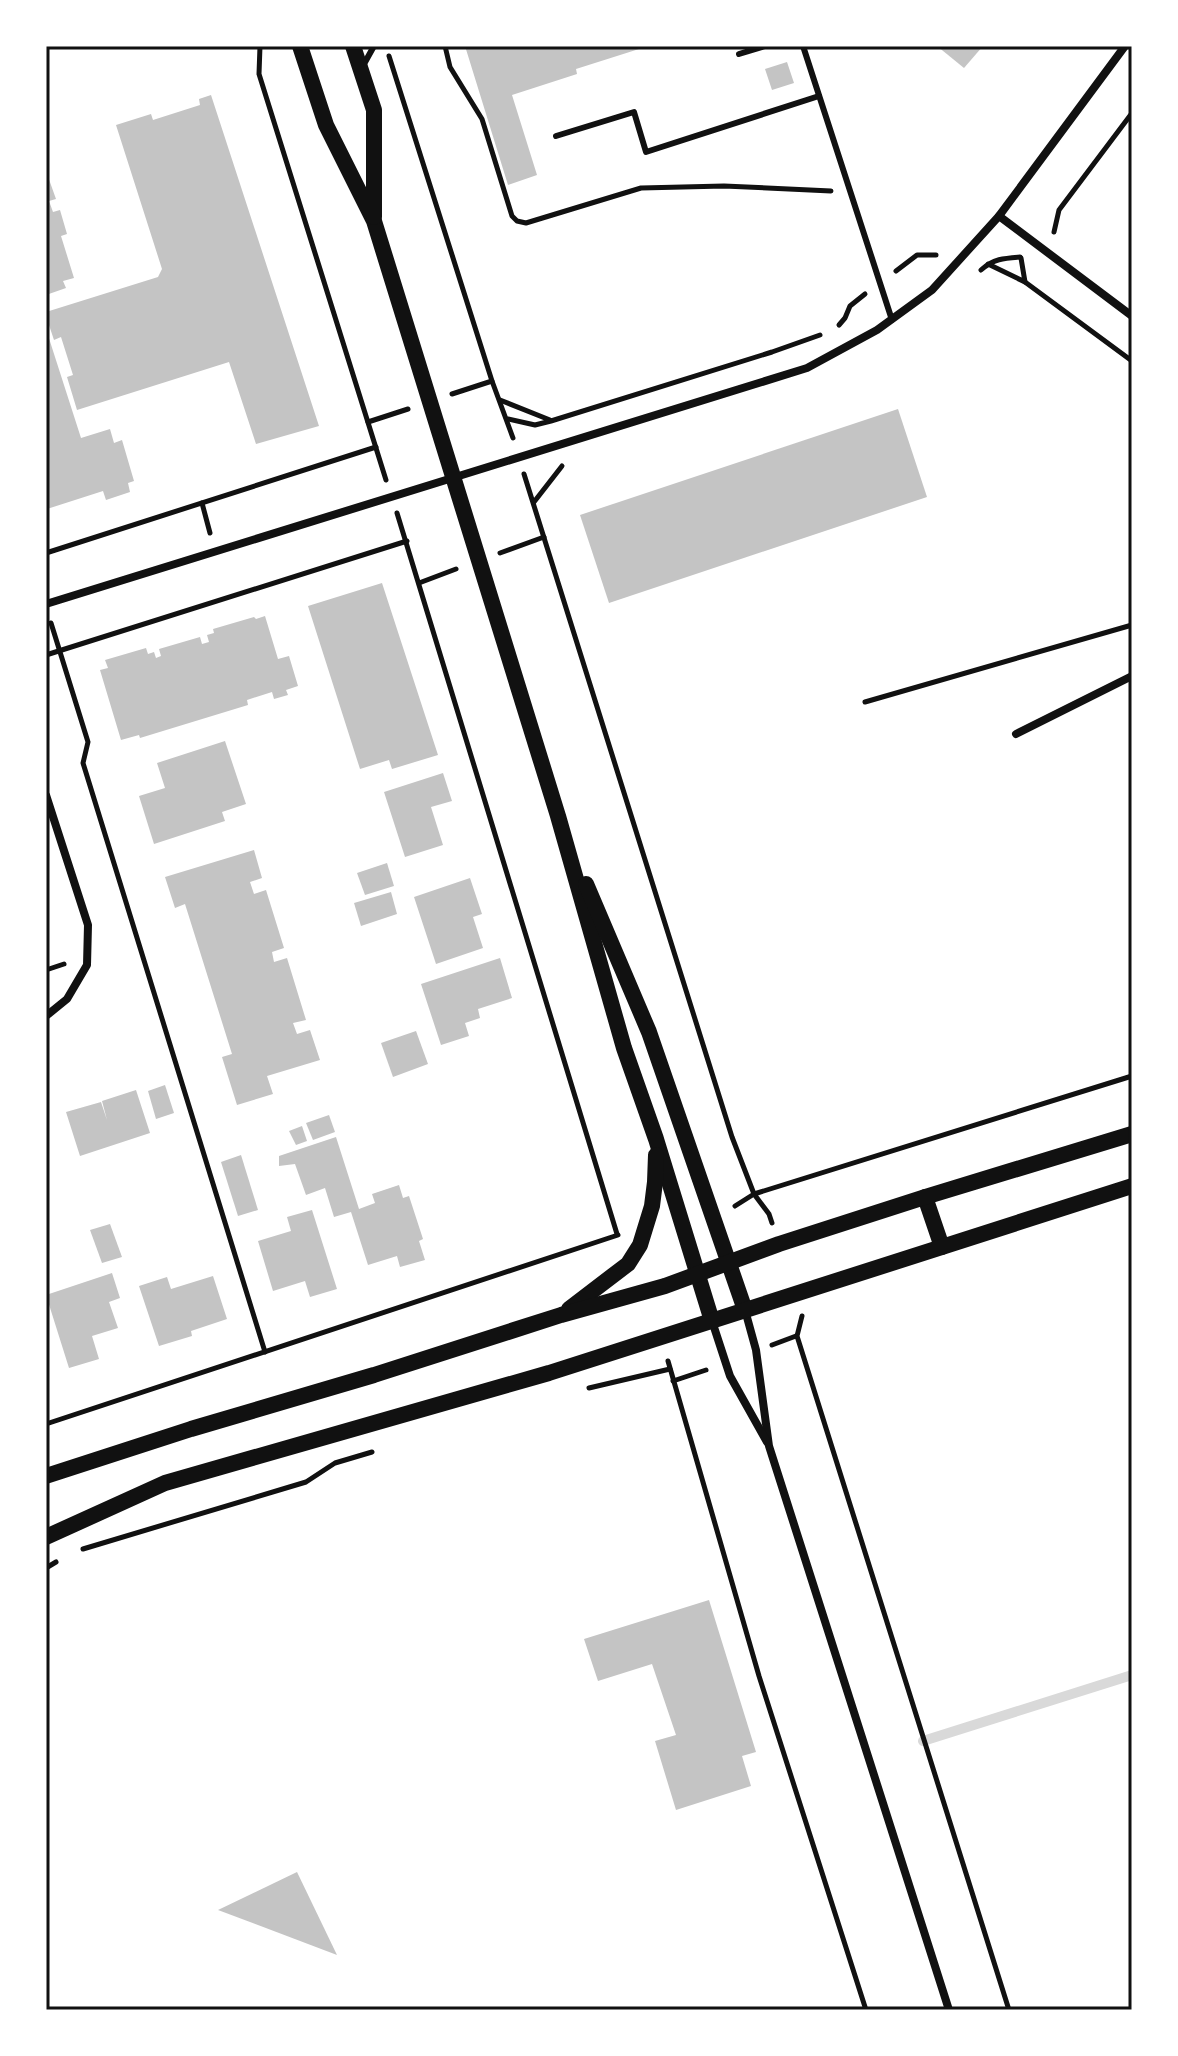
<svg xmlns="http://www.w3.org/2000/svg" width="1178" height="2056" font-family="'Roboto Serif',serif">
	<rect width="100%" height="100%" fill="#fff"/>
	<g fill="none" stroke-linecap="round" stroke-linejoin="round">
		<!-- stream -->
		<polyline stroke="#d9d9d9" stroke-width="10" points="923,1741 1132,1675"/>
	</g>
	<!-- building -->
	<g fill="#c4c4c4">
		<polygon points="465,46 638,46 639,49 576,69 577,74 512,95 537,175 508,185"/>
		<polygon points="937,46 983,46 964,68"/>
		<polygon points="787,62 794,83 772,90 765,69"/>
		<polygon points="211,95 319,426 256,444 229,362 77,410 67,377 73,375 61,337 54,340 46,316 46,312 158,277 162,269 116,125 151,114 153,120 200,105 199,99"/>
		<polygon points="46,171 56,199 49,201 53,212 60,210 67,234 61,236 74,278 63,281 66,288 46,295"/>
		<polygon points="46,329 81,438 110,429 114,443 122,440 134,481 128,483 130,492 106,500 103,491 47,509"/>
		<polygon points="898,409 927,497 609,603 580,515"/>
		<polygon points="382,583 438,755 392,769 389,760 360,769 308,606"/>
		<polygon points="265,616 278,659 289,656 298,686 286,690 288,695 274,699 272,692 247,700 248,705 140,738 139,735 121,740 100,670 108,668 105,660 146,648 148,654 154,652 156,658 161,656 159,649 200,637 202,644 209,642 207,635 214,633 213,629 254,617 256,619"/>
		<polygon points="225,741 246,804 222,812 225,821 154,844 139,796 165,788 157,763"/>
		<polygon points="443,773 452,801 431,807 443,845 405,857 384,792"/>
		<polygon points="254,850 262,878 250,882 254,894 266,890 284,948 272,952 274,962 287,958 306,1020 293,1023 297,1034 310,1030 320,1060 267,1076 273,1094 237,1105 222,1057 232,1054 185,904 175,908 165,877"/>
		<polygon points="387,863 394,886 365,895 357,873"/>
		<polygon points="470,878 482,914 473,917 483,948 436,964 414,897"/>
		<polygon points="391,892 397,914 361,926 354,903"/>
		<polygon points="500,958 512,998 478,1009 480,1018 465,1023 469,1036 441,1045 421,984"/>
		<polygon points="416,1031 428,1064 393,1077 381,1043"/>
		<polygon points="165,1085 174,1113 156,1119 148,1091"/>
		<polygon points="136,1090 150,1133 80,1156 66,1112 101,1102 107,1120 102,1101"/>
		<polygon points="329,1115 335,1132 313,1140 306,1123"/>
		<polygon points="302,1126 307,1141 296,1145 289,1131"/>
		<polygon points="336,1137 359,1209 375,1203 372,1194 399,1185 403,1198 409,1196 423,1239 419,1241 425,1260 400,1267 397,1256 368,1265 351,1212 334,1217 325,1188 306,1195 295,1164 279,1166 279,1156"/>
		<polygon points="241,1155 258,1210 238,1216 221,1162"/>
		<polygon points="312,1210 337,1289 310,1297 305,1281 273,1291 258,1241 291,1231 287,1217"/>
		<polygon points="110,1224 122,1257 102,1263 90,1230"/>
		<polygon points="112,1273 120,1298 109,1302 118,1328 92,1336 99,1359 69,1368 46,1295"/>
		<polygon points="213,1276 227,1319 191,1331 192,1336 159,1346 139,1286 167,1277 171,1289"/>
		<polygon points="709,1600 756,1752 742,1756 751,1786 676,1810 655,1741 676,1735 652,1664 598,1681 584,1639"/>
		<polygon points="297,1872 337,1955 218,1910"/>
	</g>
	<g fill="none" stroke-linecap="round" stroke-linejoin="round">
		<!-- path -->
		<g stroke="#111" stroke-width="5">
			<polyline points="260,46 259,74 386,480"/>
			<polyline points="445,46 450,67 482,119 512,216 517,221 526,223 641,188 724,186 831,191"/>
			<polyline points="389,56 492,381 513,438"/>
			<polyline points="1054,232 1059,210 1132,113"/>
			<polyline points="988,264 1025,282 1021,258"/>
			<path d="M981,270C993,259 1004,258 1020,257"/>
			<polyline points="896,271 917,255 936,255"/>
			<polyline points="1025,282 1132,361"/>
			<polyline points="839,325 845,318 850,306 865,294"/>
			<polyline points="452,394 492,381"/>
			<polyline points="500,400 550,420"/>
			<polyline points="508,419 535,425 551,421 772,352 820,335"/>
			<polyline points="368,422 408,409"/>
			<polyline points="524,474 732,1137 754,1194 769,1214 772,1223"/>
			<polyline points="534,502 562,466"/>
			<polyline points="202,503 210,533"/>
			<polyline points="397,513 617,1234"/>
			<polyline points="46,553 376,447"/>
			<polyline points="500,553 544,537"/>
			<polyline points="419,583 456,569"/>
			<polyline points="51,623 88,742 83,763 265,1352"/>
			<polyline points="46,655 407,541"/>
			<polyline points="865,702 1132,625"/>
			<polyline points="46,970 64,964"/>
			<polyline points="735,1206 754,1194 1132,1076"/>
			<polyline points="802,1316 797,1336 1009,2010"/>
			<polyline points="772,1345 796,1336"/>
			<polyline points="668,1361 759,1676 866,2010"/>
			<polyline points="673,1381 706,1370"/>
			<polyline points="589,1388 670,1369"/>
			<polyline points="46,1424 618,1235"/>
			<polyline points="83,1549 306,1482 335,1463 372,1452"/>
			<polyline points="46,1568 56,1562"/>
		</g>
		<!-- service -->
		<g stroke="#111" stroke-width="6">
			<polyline points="803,46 892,320"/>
			<polyline points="739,54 765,46"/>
			<polyline points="364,64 374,46"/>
			<polyline points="556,136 634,112 646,152 819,96"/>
		</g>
		<!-- minor -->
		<g stroke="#111" stroke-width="8">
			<polyline points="999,216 1132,316"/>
			<polyline points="46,604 807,368 877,330 932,290 999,216 1125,46"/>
			<polyline points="1016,734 1132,676"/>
			<polyline points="46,795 88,925 87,965 67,999 46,1016"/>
			<polyline points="745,1310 756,1350 769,1446 949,2010"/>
			<polyline points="712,1321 730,1376 767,1442"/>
		</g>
		<!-- secondary -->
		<g stroke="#111" stroke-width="16">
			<polyline points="300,46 326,125 374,221 558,816 624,1048 656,1139 712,1321"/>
			<polyline points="353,46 374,110 374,217"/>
			<polyline points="586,884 649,1032 745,1310"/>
			<polyline points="925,1197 942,1247"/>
			<polyline points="569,1309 628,1264 640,1245 652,1206 655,1182 656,1155"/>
			<polyline points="46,1476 191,1429 374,1375 561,1315 665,1286 779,1244 925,1197 1132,1134"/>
			<polyline points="46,1537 165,1483 549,1373 1132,1186"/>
		</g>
	</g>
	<!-- border -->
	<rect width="1178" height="2056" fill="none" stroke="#ffffff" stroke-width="96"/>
	<rect x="48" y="48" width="1082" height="1960" fill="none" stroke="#111" stroke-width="3"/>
</svg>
